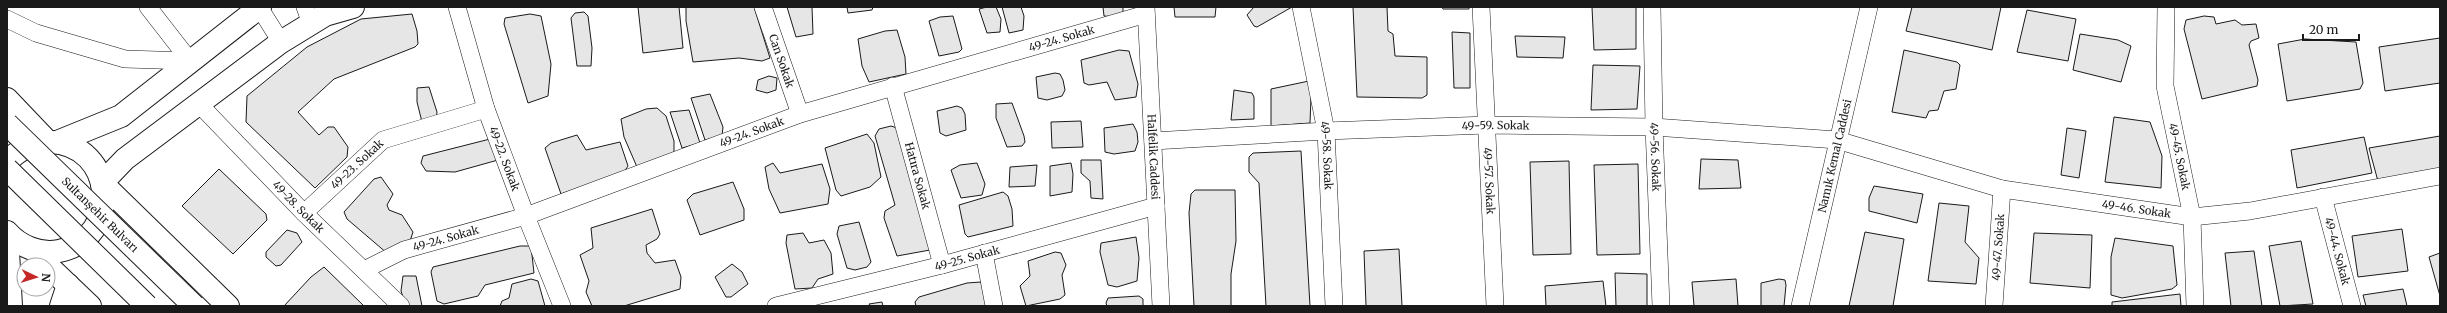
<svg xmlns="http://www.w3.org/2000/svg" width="2447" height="313" font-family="Merriweather,serif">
	<rect width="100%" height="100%" fill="#fff"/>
	<!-- building -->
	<g fill="#e6e6e6" stroke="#1a1a1a">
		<polygon points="638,7 679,7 683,48 643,53"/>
		<polygon points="686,7 754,7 770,58 762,61 739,58 693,62 686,21"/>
		<polygon points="787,7 812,7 813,34 796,37"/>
		<polygon points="847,7 873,7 872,10 848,13"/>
		<polygon points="987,7 996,7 1001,19 1000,32 987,33 979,9"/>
		<polygon points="1002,7 1021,7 1024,16 1023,30 1009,33"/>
		<polygon points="1103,7 1123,7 1123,14 1115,17 1104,16"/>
		<polygon points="1174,7 1216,7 1215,17 1175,17"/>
		<polygon points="1254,7 1292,7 1257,27 1254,26 1247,15"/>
		<polygon points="1353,7 1387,7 1388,31 1393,34 1395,56 1427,57 1427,95 1422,98 1357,97"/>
		<polygon points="1442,7 1469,7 1469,9 1443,9"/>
		<polygon points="1592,7 1636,7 1636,49 1594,50"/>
		<polygon points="1912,7 2001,7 1992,50 1906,31"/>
		<polygon points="2027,10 2076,19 2068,61 2017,52"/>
		<polygon points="584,12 588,16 592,48 591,66 577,66 571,18 575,13"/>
		<polygon points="412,14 417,31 418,44 415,47 334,79 298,112 319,135 328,127 334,127 348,147 347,157 315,188 246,122 247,96 307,47 361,19"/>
		<polygon points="530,14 541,16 551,64 548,96 528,103 504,24 505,18"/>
		<polygon points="953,16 962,49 959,52 939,56 929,21 940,17"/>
		<polygon points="2204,16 2214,17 2216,24 2235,20 2242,25 2256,24 2259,38 2251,41 2249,45 2258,80 2257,86 2202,99 2184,29 2186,20"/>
		<polygon points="897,30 905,57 906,74 869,82 862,66 858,39 885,31"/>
		<polygon points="1452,32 1470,33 1470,88 1454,88"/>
		<polygon points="2080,34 2118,40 2131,46 2121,82 2073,70"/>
		<polygon points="1515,36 1565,37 1563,58 1517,57"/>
		<polygon points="2440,38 2440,83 2385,91 2379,47"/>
		<polygon points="2305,39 2356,42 2363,83 2360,89 2287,101 2278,44"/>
		<polygon points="1119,50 1129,51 1138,84 1136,97 1115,100 1107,82 1089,85 1084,83 1081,60"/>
		<polygon points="1904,50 1957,62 1960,65 1956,89 1944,91 1938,110 1929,111 1926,118 1892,112"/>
		<polygon points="1593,65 1640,66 1637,109 1591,110"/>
		<polygon points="1055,73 1060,74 1063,80 1065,90 1062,96 1047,100 1038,98 1036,77"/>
		<polygon points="769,76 777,78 776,90 767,93 756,90 758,80"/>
		<polygon points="1309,81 1311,97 1310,123 1271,126 1271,89"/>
		<polygon points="429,87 437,112 436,122 422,122 417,102 417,88"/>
		<polygon points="1234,90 1252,93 1254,97 1254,119 1231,120"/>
		<polygon points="710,94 723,127 722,136 705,140 691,98"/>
		<polygon points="1012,103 1024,136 1025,142 1022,146 1007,147 996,118 996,104"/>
		<polygon points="957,106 962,108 965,114 966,130 946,136 940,133 937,111"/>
		<polygon points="657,108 666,116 674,141 674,153 637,167 624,137 621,119 646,109"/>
		<polygon points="689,110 700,143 682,148 670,112"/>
		<polygon points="2114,117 2150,122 2162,156 2161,188 2105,182"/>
		<polygon points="1081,121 1083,147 1052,148 1051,122"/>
		<polygon points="1133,124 1137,132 1138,142 1135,151 1114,154 1105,152 1104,128"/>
		<polygon points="891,126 897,128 930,250 897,256 884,218 885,211 895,205 875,136 879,129"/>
		<polygon points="2067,128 2086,131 2079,178 2061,175"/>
		<polygon points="867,134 874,143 881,177 870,187 841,196 836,190 825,148"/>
		<polygon points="577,135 586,150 620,142 628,166 624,172 561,194 545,148 551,143"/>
		<polygon points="2440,136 2440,171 2379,185 2369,148"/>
		<polygon points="2364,137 2372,173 2297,188 2291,150"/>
		<polygon points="490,139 498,160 455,172 426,171 421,163 423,156"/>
		<polygon points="1301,151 1310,306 1266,306 1259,183 1249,172 1249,157 1253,153"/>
		<polygon points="1701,159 1738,160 1741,188 1699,189"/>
		<polygon points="1081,160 1101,160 1103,199 1091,198 1090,181 1081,173"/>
		<polygon points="1569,161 1571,254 1533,255 1530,162"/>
		<polygon points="773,163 780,173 822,164 830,189 828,204 780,213 769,189 765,167"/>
		<polygon points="977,163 985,184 982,195 961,198 951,170 960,165"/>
		<polygon points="1071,163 1073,174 1072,192 1050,196 1050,166"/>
		<polygon points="1638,164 1640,254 1597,255 1594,165"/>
		<polygon points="1037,165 1035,186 1009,187 1010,167"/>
		<polygon points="219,169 266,214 267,220 233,254 182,206"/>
		<polygon points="381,177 393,194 387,205 389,210 402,215 413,232 410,241 388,254 347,219 344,212 374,179"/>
		<polygon points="733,182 744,209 744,220 700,235 687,200 693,194"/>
		<polygon points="1874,186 1923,194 1917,223 1869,211 1869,198"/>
		<polygon points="1195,190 1235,190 1236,241 1231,274 1231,306 1194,306 1189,213 1191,194"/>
		<polygon points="1003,192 1008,196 1012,209 1013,226 968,237 965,234 959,205"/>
		<polygon points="1939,203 1969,206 1965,242 1979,258 1976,284 1928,281"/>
		<polygon points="652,209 660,234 657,239 646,245 647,253 655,263 675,260 681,277 680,289 624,306 592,306 586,292 589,281 580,255 593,248 591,228"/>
		<polygon points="859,222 871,262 867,267 855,270 847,268 837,234 839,226"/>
		<polygon points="2402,229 2408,271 2358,277 2352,236"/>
		<polygon points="287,230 297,233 302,242 281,265 276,266 266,257 266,252"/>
		<polygon points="1865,232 1904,239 1893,306 1849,306"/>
		<polygon points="803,233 809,243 824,240 831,253 833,274 818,279 812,288 795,289 786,243 787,235"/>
		<polygon points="2034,233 2092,235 2090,288 2030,283"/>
		<polygon points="1136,237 1139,258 1137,281 1117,287 1108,285 1100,252 1101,243"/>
		<polygon points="2115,238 2173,246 2177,285 2172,289 2122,298 2111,295 2111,257"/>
		<polygon points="2301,241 2313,304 2280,306 2269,246"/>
		<polygon points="520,246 531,246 534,273 485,285 478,296 444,304 437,301 431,272 433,267"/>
		<polygon points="1399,249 1402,306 1366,306 1364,251"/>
		<polygon points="2254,251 2262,306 2231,306 2225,253"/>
		<polygon points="1055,252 1061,253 1066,265 1062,275 1065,295 1060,299 1026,306 1020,286 1030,276 1028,261"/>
		<polygon points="2440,253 2440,296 2429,257"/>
		<polygon points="732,264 742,272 748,284 731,297 726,297 715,277"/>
		<polygon points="324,267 364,306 284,306 311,277"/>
		<polygon points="1615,273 1647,274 1647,306 1616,306"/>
		<polygon points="403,276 416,276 422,306 406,306 401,291"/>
		<polygon points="531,279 538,281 545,306 500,306 502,301 509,298 512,284"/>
		<polygon points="1736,279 1738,306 1694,306 1692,282"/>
		<polygon points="1779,279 1785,280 1786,285 1784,306 1761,306 1761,283"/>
		<polygon points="1603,281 1606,306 1546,306 1545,286"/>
		<polygon points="981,282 987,306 916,306 915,302 919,297 967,283"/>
		<polygon points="2403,289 2407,306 2366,306 2363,295"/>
		<polygon points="2180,294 2181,306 2112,306 2112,302"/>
		<polygon points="1139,296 1143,299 1143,306 1107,306 1106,303 1108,298"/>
		<polygon points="882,302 883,306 870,306 869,304"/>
	</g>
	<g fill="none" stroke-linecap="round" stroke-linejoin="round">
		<!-- street casing -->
		<g stroke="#1a1a1a" stroke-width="18">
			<g id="street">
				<polyline points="148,7 190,61"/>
				<polyline points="259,7 281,42"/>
				<polyline points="305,7 311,24"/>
				<path id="s1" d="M457,7L486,109L526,216L562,306"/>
				<path id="s2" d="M763,7L800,114"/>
				<path id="s3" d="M1146,7L1161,306"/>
				<path id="s4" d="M1301,7L1326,131L1334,306"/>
				<path id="s5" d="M1481,7L1495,306"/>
				<path id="s6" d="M1652,7L1654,127L1661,306"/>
				<path id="s7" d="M2166,7L2165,86L2192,217L2195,306"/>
				<polyline points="7,19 36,33 125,59 190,61"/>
				<path id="s8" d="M893,86L942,265"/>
				<path id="s9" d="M199,104L304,213L401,306"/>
				<path id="s10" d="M1153,141L1326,131L1487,125L1654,127L1837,140L2002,189L2192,217L2250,211L2440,176"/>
				<path id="s11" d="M2323,197L2352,306"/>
				<path id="s12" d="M304,213L383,140L486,109"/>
				<polyline points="984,253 994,306"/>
				<path id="s13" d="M364,270L404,250L526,216L800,114L1146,14"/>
				<path id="s14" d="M776,306L942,265L1156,206"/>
				<path id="s15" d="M1800,306L1869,7"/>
				<path id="s16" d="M1994,306L2002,189"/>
			</g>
		</g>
		<!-- secondary casing -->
		<g stroke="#1a1a1a" stroke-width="24">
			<g id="secondary">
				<polyline points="7,99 48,142"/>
				<polyline points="57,142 121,116 260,7"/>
				<path d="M7,162C18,150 33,142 50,142C116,144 123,238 59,251C40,255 19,246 7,232"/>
				<polyline points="7,233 11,306"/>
				<polyline points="48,266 90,306"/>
				<polyline points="61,306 68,285"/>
				<polyline points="228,306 102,183 125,159 281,42 325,15 353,7"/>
			</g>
		</g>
		<!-- street -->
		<use href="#street" stroke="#fff" stroke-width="17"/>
		<!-- secondary -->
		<use href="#secondary" stroke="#fff" stroke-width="22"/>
		<!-- highway-bridge casing -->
		<g stroke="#1a1a1a" stroke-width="24" stroke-linecap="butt">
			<g id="highway-bridge">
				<path id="s17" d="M7,124L194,306"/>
				<polyline points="7,169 147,306"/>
			</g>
		</g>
		<!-- highway-bridge -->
		<use href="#highway-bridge" stroke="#fff" stroke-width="22"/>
	</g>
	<g text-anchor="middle" stroke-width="3" stroke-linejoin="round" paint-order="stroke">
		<!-- street labels -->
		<g font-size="11" fill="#1a1a1a" stroke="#fff">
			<text dy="4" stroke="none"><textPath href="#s13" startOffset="736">49-24. Sokak</textPath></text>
			<text dy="4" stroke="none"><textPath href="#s2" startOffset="57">Can Sokak</textPath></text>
			<text dy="4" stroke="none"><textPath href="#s10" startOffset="343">49-59. Sokak</textPath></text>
			<text dy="4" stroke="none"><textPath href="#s13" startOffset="412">49-24. Sokak</textPath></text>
			<text dy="4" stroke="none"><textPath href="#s4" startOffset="151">49-58. Sokak</textPath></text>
			<text dy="4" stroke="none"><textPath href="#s3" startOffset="150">Halfelik Caddesi</textPath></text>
			<text dy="4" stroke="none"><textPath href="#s15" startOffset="154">Namık Kemal Caddesi</textPath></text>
			<text dy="4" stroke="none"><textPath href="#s7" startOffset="151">49-45. Sokak</textPath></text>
			<text dy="4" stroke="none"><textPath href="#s6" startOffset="150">49-56. Sokak</textPath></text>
			<text dy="4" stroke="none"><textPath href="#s1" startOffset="159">49-22. Sokak</textPath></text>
			<text dy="4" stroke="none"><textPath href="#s12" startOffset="72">49-23. Sokak</textPath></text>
			<text dy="4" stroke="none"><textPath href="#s8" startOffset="93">Hatıra Sokak</textPath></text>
			<text dy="4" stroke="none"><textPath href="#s5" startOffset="174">49-57. Sokak</textPath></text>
			<text dy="4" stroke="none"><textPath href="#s9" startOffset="143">49-28. Sokak</textPath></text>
			<text dy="4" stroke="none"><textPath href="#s10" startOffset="993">49-46. Sokak</textPath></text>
			<text dy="4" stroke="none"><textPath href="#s17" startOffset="130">Sultanşehir Bulvarı</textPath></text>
			<text dy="4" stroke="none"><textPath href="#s13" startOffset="88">49-24. Sokak</textPath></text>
			<text dy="4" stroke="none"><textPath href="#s16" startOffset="59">49-47. Sokak</textPath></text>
			<text dy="4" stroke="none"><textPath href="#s11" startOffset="56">49-44. Sokak</textPath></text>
			<text dy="4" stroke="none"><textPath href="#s14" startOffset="197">49-25. Sokak</textPath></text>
		</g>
	</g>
	<!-- border -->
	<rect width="2447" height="313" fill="none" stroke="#1a1a1a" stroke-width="16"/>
	<!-- north arrow -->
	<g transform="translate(36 277) rotate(94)"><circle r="19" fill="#ffffff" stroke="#a3a3a3"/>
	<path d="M0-3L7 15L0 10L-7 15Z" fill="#c62828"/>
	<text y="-6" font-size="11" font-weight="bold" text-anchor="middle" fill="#1a1a1a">N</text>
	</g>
	<!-- scale -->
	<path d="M2303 34v6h56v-6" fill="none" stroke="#1a1a1a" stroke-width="2"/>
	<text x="2309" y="34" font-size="12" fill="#1a1a1a" stroke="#ffffff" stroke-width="3" paint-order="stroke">20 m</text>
</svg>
